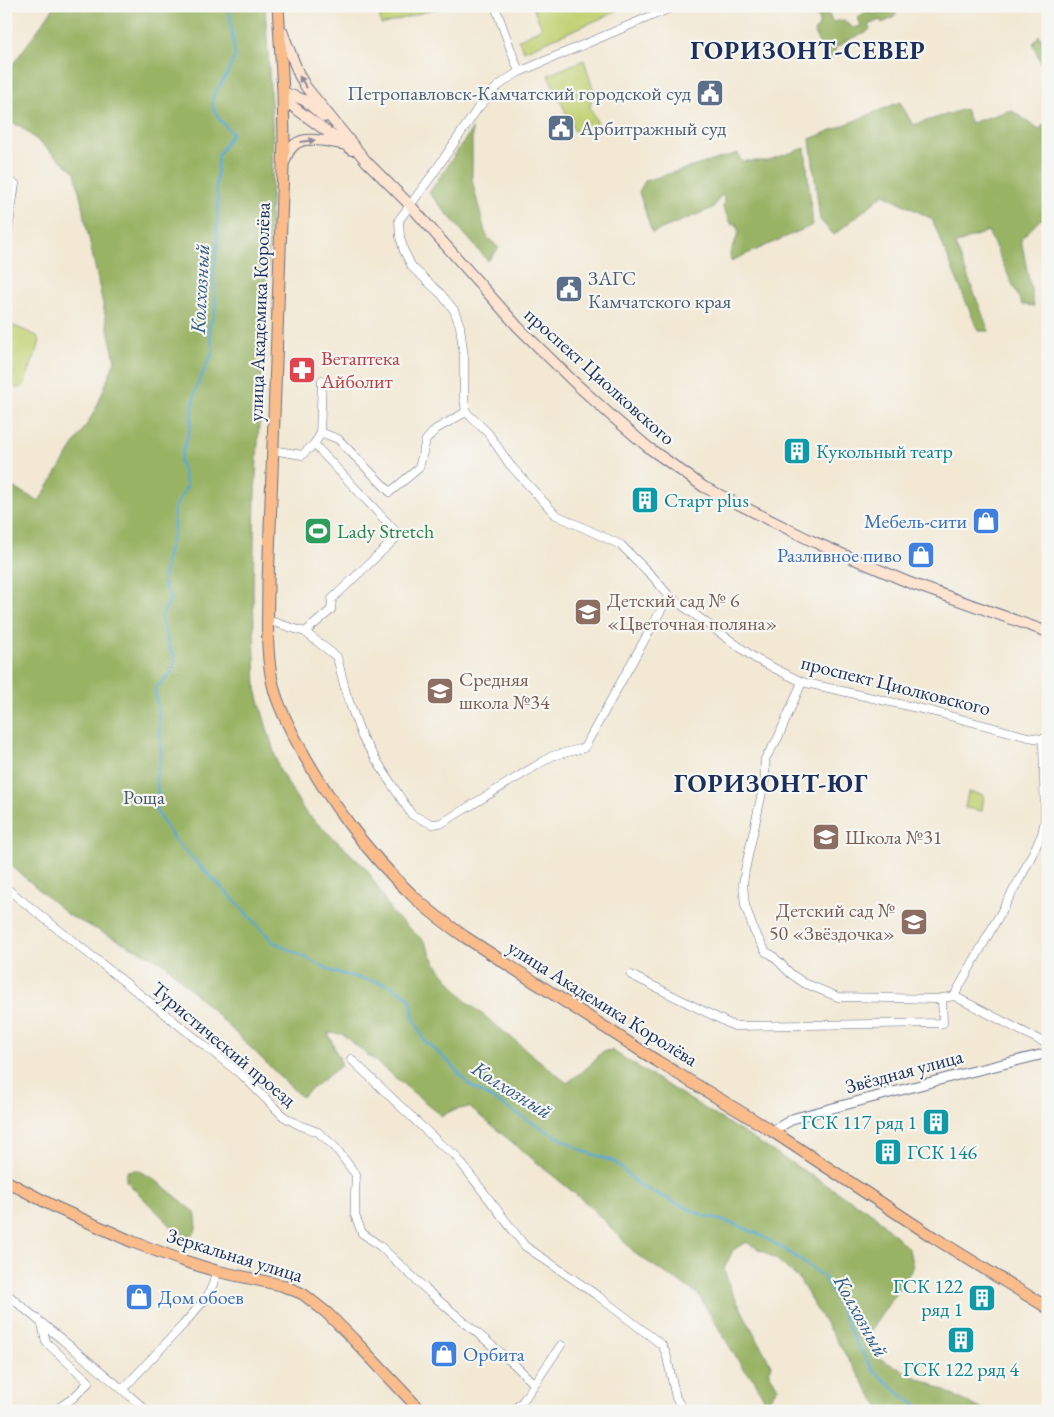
<svg xmlns="http://www.w3.org/2000/svg" width="1054" height="1417" font-family="'EB Garamond',serif">
	<rect width="100%" height="100%" fill="#f6f6f2"/>
	<filter id="ink" filterUnits="userSpaceOnUse"><feTurbulence type="fractalNoise" baseFrequency=".02" numOctaves="2"/><feDisplacementMap in="SourceGraphic" scale="10" xChannelSelector="R" yChannelSelector="G"/><feConvolveMatrix kernelMatrix="1 2 1 2 8 2 1 2 1" color-interpolation-filters="sRGB"/></filter>
	<filter id="wash" filterUnits="userSpaceOnUse"><feTurbulence type="fractalNoise" baseFrequency=".0096" numOctaves="4" result="noise"/><feDisplacementMap in="SourceGraphic" scale="20" xChannelSelector="R" yChannelSelector="G"/><feGaussianBlur stdDeviation="1.12" result="paint"/><feColorMatrix in="noise" values="0 0 0 0 0 0 0 0 0 0 0 0 0 0 0 0 0 1.4 0 .05"/><feComposite in="paint" operator="in"/></filter>
	<g filter="url(#wash)">
		<rect width="100%" height="100%" fill="#f2e8d3"/>
		<!-- green -->
		<g fill="#c2d173" stroke="#6e8068">
			<polygon points="378,6 444,6 381,25"/>
			<polygon points="532,6 614,6 616,12 524,51 518,40 542,28"/>
			<polygon points="584,60 593,89 590,107 598,124 576,134 548,75"/>
			<path d="M12,325L37,336L40,342L24,385C19,391 12,386 6,383V333L9,327Z"/>
			<polygon points="968,792 984,795 982,811 965,808"/>
		</g>
		<!-- forest -->
		<g fill="#99b365" stroke="#5a7162">
			<path d="M55,6H265L273,134L272,178L269,250L255,494L253,593L256,689L263,715L279,769L305,812L367,869L392,913L425,942L435,962L466,1001L567,1083L588,1067L602,1052L611,1050L873,1214L909,1249L913,1268L871,1330C871,1340 872,1349 878,1358L985,1411H883L877,1404L817,1310L799,1279L776,1259L746,1242L733,1250L724,1269L730,1288L772,1367L768,1371L778,1387L766,1403L755,1381L742,1367L698,1294L637,1255L590,1206L469,1107L451,1111L442,1116L342,1034L328,1033L342,1065L301,1097L164,963L68,915L6,861V484L39,501L95,411L115,361L75,172L20,126L6,121V74Z"/>
			<path d="M806,6H826L832,22L843,20L853,28L861,26L858,18L862,16L864,13L871,11L873,14L894,9L896,14L893,18L882,23L880,20L868,25L870,29L866,33L852,38L835,48L836,56L831,57C821,51 818,42 814,31L819,27V17L809,15Z"/>
			<polygon points="1039,35 1043,42 1048,38 1048,80 1033,44"/>
			<polygon points="900,102 913,125 965,109 971,123 1011,110 1039,130 1048,119 1048,220 1041,219 1021,239 1034,306 1022,305 988,231 955,244 989,331 978,331 932,219 884,194 834,235 820,220 810,139"/>
			<polygon points="472,129 472,180 485,232 488,238 499,248 488,261 429,193"/>
			<polygon points="805,148 813,225 731,261 730,254 739,232 735,222 732,225 723,208 724,198 721,195 713,208 652,233 639,192 645,181 738,153 741,161 766,161"/>
			<path d="M137,1170L153,1178L195,1212C198,1227 198,1234 183,1241C175,1239 173,1234 171,1226L126,1181V1175L128,1171Z"/>
		</g>
		<g fill="none" stroke-linecap="round" stroke-linejoin="round">
			<!-- stream -->
			<g stroke="#56a8d1" stroke-width="2.5">
				<polyline points="164,578 166,559 174,531 174,510 187,486 180,461 190,428 195,391 213,351 209,328 215,311 216,295 213,278 217,252 218,200 216,190 218,156 232,133 220,120 213,108 213,96 226,76 235,56 229,6"/>
				<polyline points="163,582 170,599 161,618 168,645 176,660 172,673 155,688 159,718 161,752 156,779 159,799 155,809 175,841 235,901 272,941 334,972 390,985 409,997 412,1005 413,1016 424,1040 451,1064 468,1084 526,1119 583,1151 615,1162 640,1186 702,1215 737,1225 758,1234 786,1250 824,1277 837,1302 853,1337 873,1370 899,1393 924,1411"/>
			</g>
		</g>
	</g>
	<g filter="url(#ink)">
		<g fill="none" stroke-linecap="round" stroke-linejoin="round">
			<!-- minor casing -->
			<g stroke="#667087" stroke-width="9">
				<g id="minor">
					<polyline points="495,6 519,72"/>
					<polyline points="675,6 519,72 509,78 497,87 478,108 433,174 399,220 400,237 404,251 412,267 441,294 454,310 460,326 464,358 464,398 466,412 488,433 510,465 556,515 621,545 654,578 669,596 756,659 802,682 935,712 1028,737 1048,740"/>
					<polyline points="1047,6 1048,7"/>
					<polyline points="6,244 15,184"/>
					<polyline points="320,432 338,439 390,492 419,468 426,440 436,429 466,412"/>
					<polyline points="314,444 320,435 322,380"/>
					<polyline points="272,450 302,455 314,444 399,535 332,599 331,610 305,632"/>
					<polyline points="267,620 305,632 337,657 346,693 362,737 392,785 412,815 432,824 442,823 552,756 584,748 669,596"/>
					<polyline points="802,682 778,738 765,759 765,779 745,870 743,884 745,905 754,931 766,952 772,955 791,974 804,983 838,997 937,999 954,996 1047,1044 1048,1047"/>
					<polyline points="6,888 243,1076 283,1116 299,1125 318,1132 335,1147 356,1175 355,1194 355,1215 362,1233 380,1246 430,1293 515,1365 534,1384"/>
					<polyline points="631,975 734,1026 943,1023 942,998"/>
					<polyline points="954,996 1023,873 1042,834 1045,820 1043,740"/>
					<polyline points="351,1059 439,1143 455,1155 525,1246 598,1296 662,1345 666,1353 676,1398 684,1411"/>
					<path d="M6,1293C52,1333 102,1370 147,1411"/>
					<polyline points="42,1324 46,1342 89,1382 73,1398 54,1411"/>
					<polyline points="123,1389 183,1325 207,1297 213,1284 216,1271"/>
					<polyline points="513,1411 523,1401 561,1345"/>
				</g>
			</g>
			<!-- tertiary casing -->
			<g stroke="#667087" stroke-width="11">
				<polyline id="tertiary" points="772,1131 795,1118 962,1074 1048,1053"/>
			</g>
			<!-- secondary casing -->
			<g stroke="#667087" stroke-width="12">
				<g id="secondary">
					<polyline points="282,31 299,75 306,87 366,161 410,205 518,327 575,383 615,419 649,448 704,487 812,541 910,583 1048,632"/>
					<polyline points="283,92 304,100 324,117"/>
					<polyline points="284,100 352,150"/>
					<path d="M285,161C293,131 319,140 341,144"/>
				</g>
			</g>
			<!-- primary casing -->
			<g stroke="#667087" stroke-width="13">
				<g id="primary">
					<path d="M278,6L283,92L284,140L268,583C268,618 265,654 274,689C279,708 289,727 298,744C327,798 367,853 412,895C428,911 447,924 465,937L657,1061L772,1131L933,1237L1048,1308"/>
					<polyline points="6,1181 57,1208 133,1242 181,1260 216,1271 281,1285 303,1294 327,1313 354,1340 421,1411"/>
				</g>
			</g>
			<!-- minor -->
			<use href="#minor" stroke="#fff" stroke-width="8"/>
			<!-- tertiary -->
			<use href="#tertiary" stroke="#fff" stroke-width="9"/>
			<!-- secondary -->
			<use href="#secondary" stroke="#fde4d1" stroke-width="10"/>
			<!-- primary -->
			<use href="#primary" stroke="#fabc8b" stroke-width="11"/>
		</g>
		<!-- one-way arrows -->
		<defs><path id="oneway-solid" d="M-6-.8H1V-3.2L6.5 0L1 3.2V.8H-6Z" transform="scale(1.25)"/></defs>
		<g fill="#8c8a98">
			<use href="#oneway-solid" transform="translate(303 82) rotate(-123)"/>
			<use href="#oneway-solid" transform="translate(308 141) rotate(-7)"/>
		</g>
	</g>
	<!-- icons -->
	<defs>
		<g id="civic-square" transform="scale(1.4375)"><rect x="-9" y="-9" width="18" height="18" rx="4" fill="#5c6f8a" stroke="#f6f6f2"/><path d="M-.6-6.5H3V-4.5H.6V-3L4-1V1h2V6H-6V1h2V-1L-.6-3ZM-1.2 2.5V6h2.4V2.5Z" fill="#fff"/></g>
		<g id="pharmacy-square" transform="scale(1.4375)"><rect x="-9" y="-9" width="18" height="18" rx="4" fill="#e0444e" stroke="#f6f6f2"/><path d="M-2-6h4v4h4v4h-4v4h-4v-4h-4v-4h4Z" fill="#fff"/></g>
		<g id="building-square" transform="scale(1.4375)"><rect x="-9" y="-9" width="18" height="18" rx="4" fill="#0f9aa8" stroke="#f6f6f2"/><path d="M-4-6H4V6H1V3H-1V6H-4ZM-2.5-4.3h1.7v1.8h-1.7ZM.8-4.3h1.7v1.8H.8ZM-2.5-1h1.7V.8h-1.7ZM.8-1h1.7V.8H.8Z" fill="#fff"/></g>
		<g id="shop-square" transform="scale(1.4375)"><rect x="-9" y="-9" width="18" height="18" rx="4" fill="#3f7fe0" stroke="#f6f6f2"/><path d="M-5-2.5h2.3a2.7 3.5 0 0 1 5.4 0H5L5.5 6h-11ZM-1.5-2.5h3a1.5 2.3 0 0 0-3 0Z" fill="#fff"/></g>
		<g id="stadium-square" transform="scale(1.4375)"><rect x="-9" y="-9" width="18" height="18" rx="4" fill="#2e9e5b" stroke="#f6f6f2"/><path d="M0-5a6.5 5 0 1 0 0 10a6.5 5 0 1 0 0-10ZM-3.5-1.8h7v3.6h-7Z" fill="#fff"/></g>
		<g id="school-square" transform="scale(1.4375)"><rect x="-9" y="-9" width="18" height="18" rx="4" fill="#8d6e63" stroke="#f6f6f2"/><path d="M0-5L7-2L0 1L-7-2ZM-4 1L0 2.5L4 1V4Q0 6-4 4Z" fill="#fff"/></g>
	</defs>
	<g fill-rule="evenodd">
		<use href="#civic-square" x="710" y="93"/>
		<use href="#civic-square" x="561" y="128"/>
		<use href="#civic-square" x="569" y="289"/>
		<use href="#pharmacy-square" x="302" y="370"/>
		<use href="#building-square" x="797" y="451"/>
		<use href="#building-square" x="645" y="500"/>
		<use href="#shop-square" x="986" y="521"/>
		<use href="#stadium-square" x="318" y="531"/>
		<use href="#shop-square" x="921" y="555"/>
		<use href="#school-square" x="588" y="612"/>
		<use href="#school-square" x="440" y="691"/>
		<use href="#school-square" x="826" y="837"/>
		<use href="#school-square" x="914" y="922"/>
		<use href="#building-square" x="936" y="1122"/>
		<use href="#building-square" x="888" y="1152"/>
		<use href="#shop-square" x="139" y="1297"/>
		<use href="#building-square" x="982" y="1298"/>
		<use href="#building-square" x="961" y="1340"/>
		<use href="#shop-square" x="444" y="1354"/>
	</g>
	<g text-anchor="middle" stroke-width="4.5" stroke-linejoin="round" paint-order="stroke">
		<!-- service labels -->
		<g font-size="20" fill="#4e5e75" stroke="#f6f6f2" text-anchor="start">
			<text x="691" y="100" text-anchor="end">Петропавловск-Камчатский городской суд</text>
			<text x="580" y="135">Арбитражный суд</text>
			<text x="588" y="285">ЗАГС<tspan x="588" dy="23">Камчатского края</tspan></text>
		</g>
		<!-- street labels -->
		<g font-size="20" fill="#1b2f5e" stroke="#f6f6f2">
			<text transform="translate(259 312) rotate(-88)" y="7">улица Академика Королёва</text>
			<text transform="translate(600 376) rotate(42)" y="7">проспект Циолковского</text>
			<text transform="translate(896 685) rotate(14)" y="7">проспект Циолковского</text>
			<text transform="translate(603 1003) rotate(32)" y="7">улица Академика Королёва</text>
			<text transform="translate(224 1044) rotate(40)" y="7">Туристический проезд</text>
			<text transform="translate(904 1071) rotate(-15)" y="7">Звёздная улица</text>
			<text transform="translate(235 1255) rotate(17)" y="7">Зеркальная улица</text>
		</g>
		<!-- health labels -->
		<g font-size="20" fill="#be3a42" stroke="#f6f6f2" text-anchor="start">
			<text x="321" y="365">Ветаптека<tspan x="321" dy="23">Айболит</tspan></text>
		</g>
		<!-- culture labels -->
		<g font-size="20" fill="#0d838f" stroke="#f6f6f2" text-anchor="start">
			<text x="816" y="458">Кукольный театр</text>
			<text x="664" y="507">Старт plus</text>
			<text x="917" y="1129" text-anchor="end">ГСК 117 ряд 1</text>
			<text x="907" y="1159">ГСК 146</text>
			<text x="963" y="1293" text-anchor="end">ГСК 122<tspan x="963" dy="23">ряд 1</tspan></text>
			<text x="961" y="1376" text-anchor="middle">ГСК 122 ряд 4</text>
		</g>
		<!-- shop labels -->
		<g font-size="20" fill="#366cbe" stroke="#f6f6f2" text-anchor="end">
			<text x="967" y="528">Мебель-сити</text>
			<text x="902" y="562">Разливное пиво</text>
			<text x="158" y="1304" text-anchor="start">Дом обоев</text>
			<text x="463" y="1361" text-anchor="start">Орбита</text>
		</g>
		<!-- leisure labels -->
		<g font-size="20" fill="#27864d" stroke="#f6f6f2" text-anchor="start">
			<text x="337" y="538">Lady Stretch</text>
		</g>
		<!-- education labels -->
		<g font-size="20" fill="#785e54" stroke="#f6f6f2" text-anchor="start">
			<text x="607" y="607">Детский сад № 6<tspan x="607" dy="23">«Цветочная поляна»</tspan></text>
			<text x="459" y="686">Средняя<tspan x="459" dy="23">школа №34</tspan></text>
			<text x="845" y="844">Школа №31</text>
			<text x="895" y="917" text-anchor="end">Детский сад №<tspan x="895" dy="23">50 «Звёздочка»</tspan></text>
		</g>
		<!-- park labels -->
		<g font-size="20" fill="#455863" stroke="#f6f6f2">
			<text x="144" y="804">Роща</text>
		</g>
		<!-- water labels -->
		<g font-size="21" font-style="italic" fill="#305986" stroke="#f6f6f2">
			<text transform="translate(200 289) rotate(-87)" y="7">Колхозный</text>
			<text transform="translate(512 1090) rotate(32)" y="7">Колхозный</text>
			<text transform="translate(861 1316) rotate(61)" y="7">Колхозный</text>
		</g>
		<!-- district labels -->
		<g font-size="25" font-weight="bold" letter-spacing="1" fill="#1b2f5e" stroke="#f6f6f2">
			<text x="808" y="59">ГОРИЗОНТ-СЕВЕР</text>
			<text x="771" y="792">ГОРИЗОНТ-ЮГ</text>
		</g>
	</g>
	<!-- margin -->
	<rect width="1054" height="1417" fill="none" stroke="#f6f6f2" stroke-width="25"/>
</svg>
